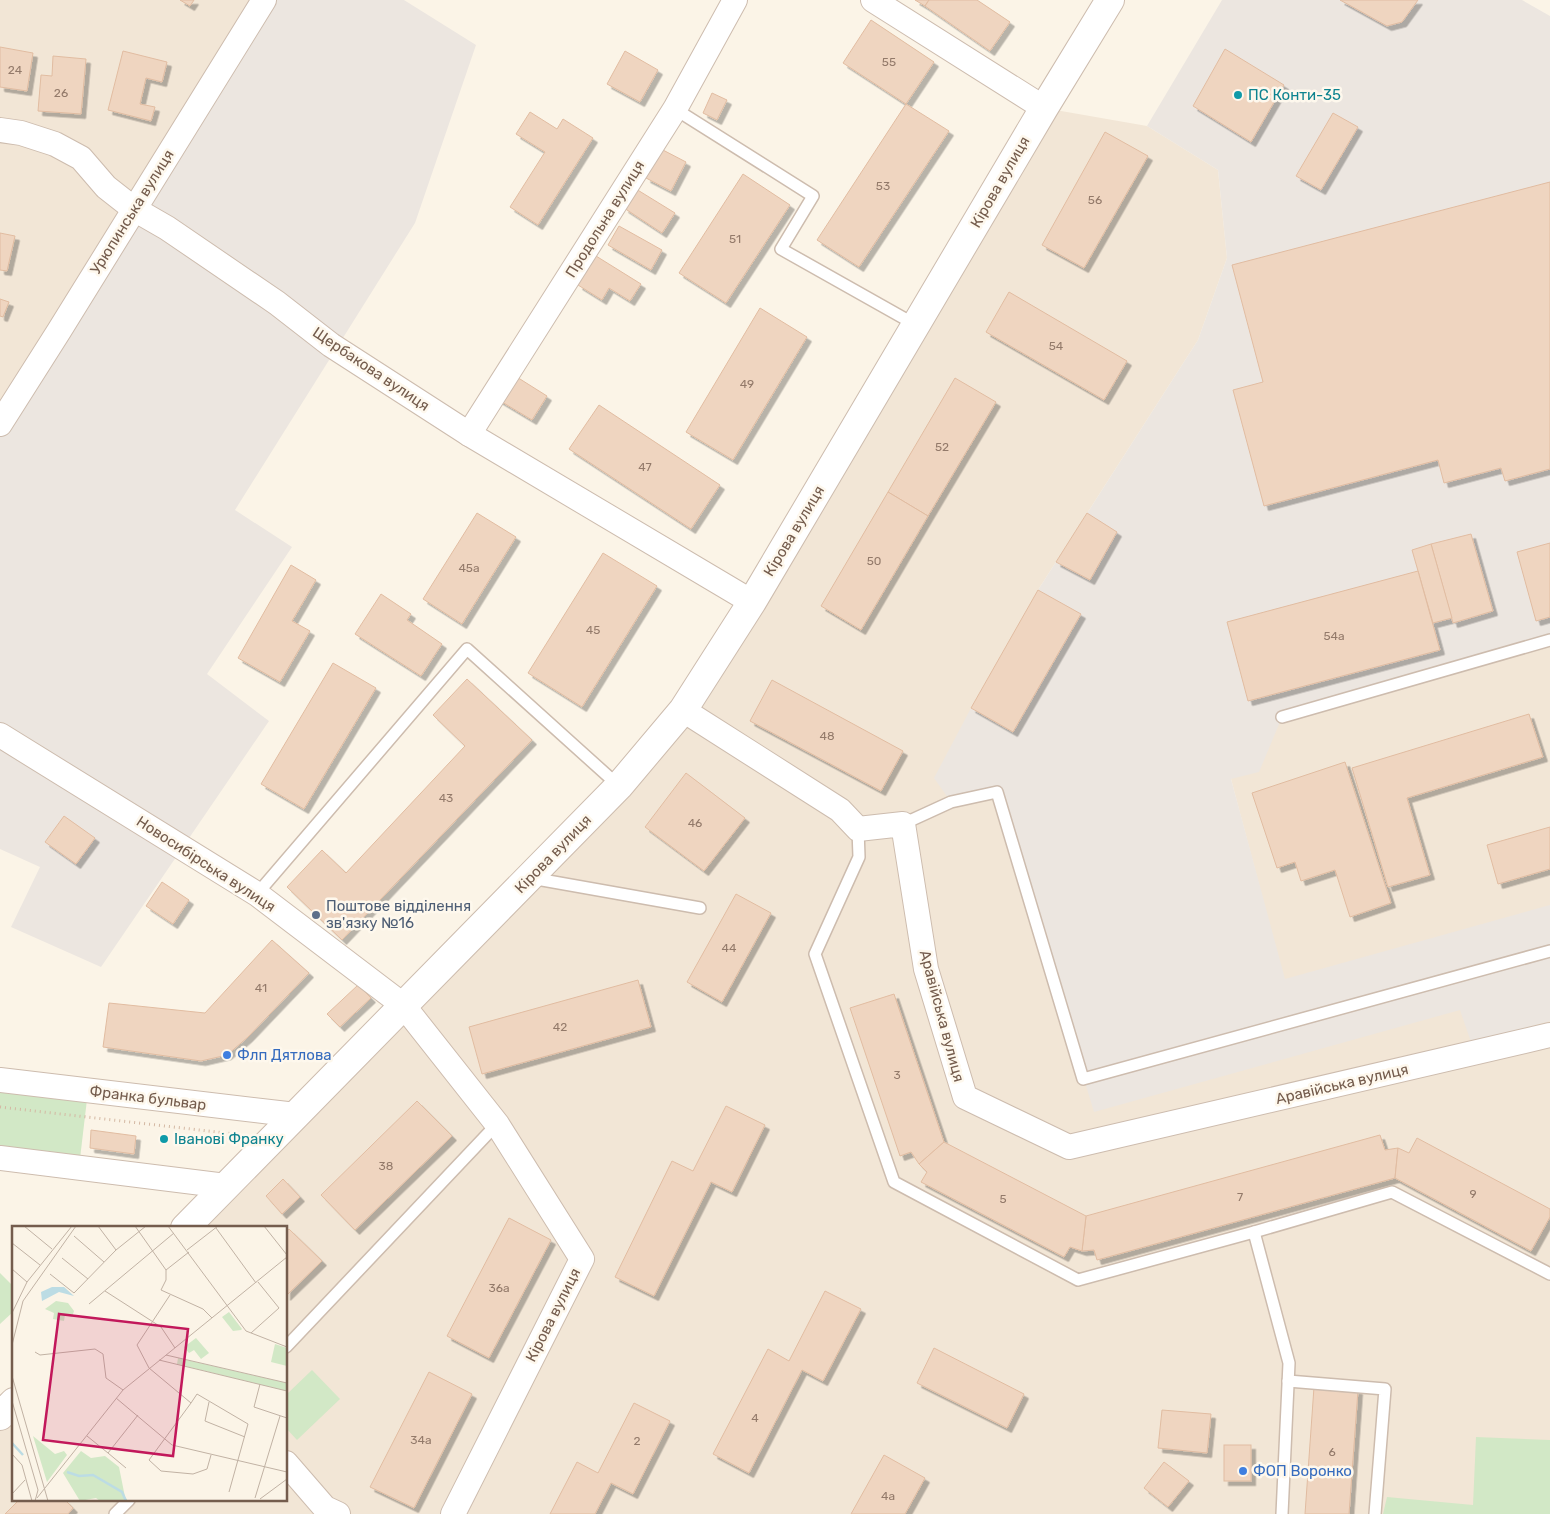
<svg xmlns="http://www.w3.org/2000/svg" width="1550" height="1514" font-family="Rubik,sans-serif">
	<defs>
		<filter id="shadow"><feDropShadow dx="4.5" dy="4.5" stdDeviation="0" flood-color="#0004"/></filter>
	</defs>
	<rect width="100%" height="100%" fill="#fbf4e7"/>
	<!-- residential -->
	<g fill="#f2e6d6">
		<polygon points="0,0 264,0 0,424"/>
		<polygon points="1044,108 1147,126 1218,170 1227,258 1198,340 1038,590 997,792 1284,979 1231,779 1282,717 1550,640 1550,1514 0,1514 0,1416 14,1402 14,1500 286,1500 286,1228 185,1228 683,710"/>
	</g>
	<!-- industrial -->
	<g fill="#ece6e0">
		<polygon points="264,0 404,0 476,45 415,223 235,510 292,547 207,674 269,721 101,967 11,927 40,867 0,849 0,424"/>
		<polygon points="1222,0 1522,0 1550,16 1550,640 1282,717 1259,772 1231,779 1285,979 1550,905 1550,1021 1471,1042 1460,1010 1094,1112 997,793 951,802 934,778 971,708 1038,590 1198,340 1227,258 1218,170 1147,126"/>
	</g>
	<!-- green -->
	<g fill="#d2e8c6">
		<polygon points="0,1080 88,1091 79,1167 0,1158"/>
		<polygon points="0,1273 14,1287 14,1311 0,1324"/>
		<polygon points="312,1370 340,1399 297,1440 286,1428 286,1395"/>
		<polygon points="1476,1437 1550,1440 1550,1514 1383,1514 1387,1497 1473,1505"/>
	</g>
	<!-- building -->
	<g fill="#efd5c0" stroke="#e1bca1" filter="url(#shadow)">
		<polygon points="180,0 194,0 190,6"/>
		<polygon points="915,0 929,0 925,6"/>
		<polygon points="929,0 977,0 1010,22 990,51 925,6"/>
		<polygon points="1340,0 1418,0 1402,22 1387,26"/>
		<polygon points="871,20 934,62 906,104 843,63"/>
		<polygon points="0,47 33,53 27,91 0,87"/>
		<polygon points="1225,49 1284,85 1251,142 1193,106"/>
		<polygon points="123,51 167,62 162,82 146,78 140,104 155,107 151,121 108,110"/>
		<polygon points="625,51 658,70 640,102 607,84"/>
		<polygon points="53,56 86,59 81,114 38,111 41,75 52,76"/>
		<polygon points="712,93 727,100 717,120 703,113"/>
		<polygon points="906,104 949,131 859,267 817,240"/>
		<polygon points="530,112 557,129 563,119 593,138 538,225 510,207 545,152 516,134"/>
		<polygon points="1333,113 1358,127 1321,190 1296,176"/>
		<polygon points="1105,132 1148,156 1084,268 1042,245"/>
		<polygon points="661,149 686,162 671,191 646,178"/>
		<polygon points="743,174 790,205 726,303 679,273"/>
		<polygon points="1550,182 1550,469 1505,481 1501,468 1444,483 1438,460 1264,506 1233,390 1263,382 1232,265"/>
		<polygon points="636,189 675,213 662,233 624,208"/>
		<polygon points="619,226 662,250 651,270 608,245"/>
		<polygon points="0,233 15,236 7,271 0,270"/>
		<polygon points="596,256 641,284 630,301 609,288 602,300 578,285"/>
		<polygon points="1009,292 1127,361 1104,400 986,332"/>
		<polygon points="0,299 9,302 3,317 0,316"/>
		<polygon points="760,308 807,337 733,460 686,432"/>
		<polygon points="512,374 547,396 532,420 497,399"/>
		<polygon points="955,378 996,402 928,516 888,492"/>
		<polygon points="599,405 720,485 691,529 569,449"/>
		<polygon points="888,492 928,516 861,630 821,606"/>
		<polygon points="477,513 516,537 462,624 423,599"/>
		<polygon points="1087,513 1117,532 1090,580 1056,562"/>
		<polygon points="1471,534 1493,611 1453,623 1431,544"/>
		<polygon points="1550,543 1550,617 1536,621 1517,552"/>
		<polygon points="1431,544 1452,618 1433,623 1412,550"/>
		<polygon points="603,553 657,586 582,707 528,673"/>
		<polygon points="291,565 316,580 292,621 310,631 280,682 238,658"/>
		<polygon points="1418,571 1440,650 1248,701 1227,622"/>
		<polygon points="1038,590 1081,614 1013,732 971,708"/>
		<polygon points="381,594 411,614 407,620 442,644 421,676 355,634"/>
		<polygon points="333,663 376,688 304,809 261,784"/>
		<polygon points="467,679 532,740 342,940 287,887 322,850 346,873 465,746 433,715"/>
		<polygon points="772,680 903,751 881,791 750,721"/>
		<polygon points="1529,714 1543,757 1407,798 1430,875 1388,887 1352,768"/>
		<polygon points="1345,762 1391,903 1350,917 1335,870 1301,881 1295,862 1277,868 1252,793"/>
		<polygon points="686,773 745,818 704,871 645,827"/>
		<polygon points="64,816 95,838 76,864 45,842"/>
		<polygon points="1550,827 1550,869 1498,884 1487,845"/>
		<polygon points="162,882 189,900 173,924 146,906"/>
		<polygon points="736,894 771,913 722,1002 687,982"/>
		<polygon points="272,940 309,973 248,1037 227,1055 201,1061 103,1047 109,1003 205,1013"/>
		<polygon points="638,980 651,1027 482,1074 469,1027"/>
		<polygon points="358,985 371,998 340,1027 327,1014"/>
		<polygon points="894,994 944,1142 919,1164 911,1152 900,1156 850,1008"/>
		<polygon points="417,1101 452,1136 355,1230 321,1195"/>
		<polygon points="726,1106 765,1125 732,1192 711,1182 654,1296 615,1277 672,1161 693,1171"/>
		<polygon points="91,1130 136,1136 134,1154 90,1148"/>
		<polygon points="1380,1135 1385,1150 1398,1148 1395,1178 1097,1260 1094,1250 1082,1251 1086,1216"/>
		<polygon points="1417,1138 1550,1209 1550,1217 1531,1251 1395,1178 1398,1148 1409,1153"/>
		<polygon points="944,1142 1086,1216 1082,1251 1070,1247 1064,1257 921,1182 927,1172 919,1164"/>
		<polygon points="283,1179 300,1197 282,1214 266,1196"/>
		<polygon points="509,1218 551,1240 489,1358 447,1336"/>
		<polygon points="289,1229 322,1261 286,1296 286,1232"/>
		<polygon points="825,1291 861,1309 823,1381 802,1370 749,1473 713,1454 768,1349 789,1361"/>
		<polygon points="934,1348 1024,1394 1007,1428 917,1383"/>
		<polygon points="429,1372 472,1394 414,1508 370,1487"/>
		<polygon points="1314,1387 1358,1390 1349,1514 1305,1514"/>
		<polygon points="634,1403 670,1421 633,1494 611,1483 595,1514 550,1514 577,1462 598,1473"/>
		<polygon points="1162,1410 1211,1414 1207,1453 1158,1448"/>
		<rect x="1224" y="1445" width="27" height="36"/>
		<polygon points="884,1455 925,1478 905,1514 851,1514"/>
		<polygon points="1164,1462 1189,1481 1168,1507 1144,1488"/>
		<polygon points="19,1500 65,1500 73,1508 68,1514 5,1514"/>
	</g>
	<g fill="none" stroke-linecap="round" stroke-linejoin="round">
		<!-- service casing -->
		<g stroke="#cdbcae" stroke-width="14">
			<g id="service">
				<polyline points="675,109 813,196 781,249 916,325"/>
				<polyline points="1282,717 1550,640"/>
				<polyline points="903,824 951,802 997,792 1083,1079 1550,951"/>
				<polyline points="858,829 859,857 815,954 894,1182 1078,1280 1254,1232 1392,1192 1550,1274"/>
				<polyline points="531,878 700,908"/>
				<polyline points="257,894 467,649 619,786"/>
				<polyline points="1254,1232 1289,1363 1282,1514"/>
				<polyline points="286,1347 497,1124"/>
				<polyline points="1288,1381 1385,1389 1375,1514"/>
				<polyline points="115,1514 129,1500"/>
			</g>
		</g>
		<!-- minor casing -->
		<g stroke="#cdbcae" stroke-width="26">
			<g id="minor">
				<polyline points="873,0 1044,108"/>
				<polyline points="0,130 21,133 55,144 81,158 106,187 134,209 167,228 277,303 331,345 469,434 752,602"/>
				<polyline points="0,424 59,331 264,0"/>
				<polyline points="469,434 675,109 735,0"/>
				<polyline points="683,710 840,810 858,829 903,824 926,969 965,1097 1069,1147 1550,1035"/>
				<polyline points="0,735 257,894 403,1005 497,1124 582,1259 453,1514"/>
				<polyline points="0,1080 296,1115"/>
				<polyline points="0,1158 226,1186"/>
				<polyline points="286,1463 325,1508 338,1514"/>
			</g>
		</g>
		<!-- tertiary casing -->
		<g stroke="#cdbcae" stroke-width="30">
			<g id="tertiary">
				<polyline points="185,1228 619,786 683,710 752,602 1044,108 1110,0"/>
				<polyline points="0,1416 14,1402"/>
			</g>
		</g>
		<!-- path -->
		<polyline stroke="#d4b8a3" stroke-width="3" stroke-dasharray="1 4" stroke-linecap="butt" points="0,1107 243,1135"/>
		<!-- service -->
		<use href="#service" stroke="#fff" stroke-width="11"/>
		<!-- minor -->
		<use href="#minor" stroke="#fff" stroke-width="24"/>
		<!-- tertiary -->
		<use href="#tertiary" stroke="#fff" stroke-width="28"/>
	</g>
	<!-- markers -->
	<g fill="#0f9aa8" stroke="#fef8ed" stroke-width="2">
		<circle cx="1238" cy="95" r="5"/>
		<circle cx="164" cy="1139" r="5"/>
	</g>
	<circle fill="#5c6f8a" stroke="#fef8ed" stroke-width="2" cx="316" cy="915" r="5"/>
	<g fill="#3f7fe0" stroke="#fef8ed" stroke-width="2">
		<circle cx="227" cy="1055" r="5"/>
		<circle cx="1243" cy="1471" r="5"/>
	</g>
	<g text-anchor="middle" stroke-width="5" stroke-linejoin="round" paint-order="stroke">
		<!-- number labels -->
		<g font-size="12" fill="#937a6a">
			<text x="889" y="66">55</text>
			<text x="15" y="74">24</text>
			<text x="61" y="97">26</text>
			<text x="883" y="190">53</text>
			<text x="1095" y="204">56</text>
			<text x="735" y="243">51</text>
			<text x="1056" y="350">54</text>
			<text x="747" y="388">49</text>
			<text x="942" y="451">52</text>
			<text x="645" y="471">47</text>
			<text x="874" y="565">50</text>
			<text x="469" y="572">45а</text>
			<text x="593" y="634">45</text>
			<text x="1334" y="640">54а</text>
			<text x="827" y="740">48</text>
			<text x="446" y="802">43</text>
			<text x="695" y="827">46</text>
			<text x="729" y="952">44</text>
			<text x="261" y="992">41</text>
			<text x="560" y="1031">42</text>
			<text x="897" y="1079">3</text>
			<text x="386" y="1170">38</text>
			<text x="1473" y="1198">9</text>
			<text x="1240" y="1201">7</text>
			<text x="1003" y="1203">5</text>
			<text x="499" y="1292">36а</text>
			<text x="755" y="1422">4</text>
			<text x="421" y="1444">34а</text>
			<text x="637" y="1445">2</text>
			<text x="1332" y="1456">6</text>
			<text x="888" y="1500">4а</text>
		</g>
		<!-- culture labels -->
		<g font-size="15" fill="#0d838f" stroke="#fef8ed" text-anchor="start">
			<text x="1248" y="100">ПС Конти-35</text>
			<text x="174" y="1144">Іванові Франку</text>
		</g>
		<!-- street labels -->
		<g font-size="15" fill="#745c4d" stroke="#fef8ed">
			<text transform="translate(1000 182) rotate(-60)" y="5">Кірова вулиця</text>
			<text transform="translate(132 212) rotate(-58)" y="5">Урюпинська вулиця</text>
			<text transform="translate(605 219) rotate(-58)" y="5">Продольна вулиця</text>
			<text transform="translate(371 369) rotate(34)" y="5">Щербакова вулиця</text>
			<text transform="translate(794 531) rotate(-59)" y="5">Кірова вулиця</text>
			<text transform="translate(553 854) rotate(-46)" y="5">Кірова вулиця</text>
			<text transform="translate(206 864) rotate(33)" y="5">Новосибірська вулиця</text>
			<text transform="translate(942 1016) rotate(75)" y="5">Аравійська вулиця</text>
			<text transform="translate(1342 1084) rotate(-13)" y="5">Аравійська вулиця</text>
			<text transform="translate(148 1098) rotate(7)" y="5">Франка бульвар</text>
			<text transform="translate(553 1315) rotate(-63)" y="5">Кірова вулиця</text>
		</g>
		<!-- service labels -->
		<g font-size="15" fill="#4e5e75" stroke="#fef8ed" text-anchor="start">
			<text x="326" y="911">Поштове відділення<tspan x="326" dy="17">зв'язку №16</tspan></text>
		</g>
		<!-- shop labels -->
		<g font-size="15" fill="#366cbe" stroke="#fef8ed" text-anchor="start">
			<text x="237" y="1060">Флп Дятлова</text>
			<text x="1253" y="1476">ФОП Воронко</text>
		</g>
	</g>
	<!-- overview -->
	<g transform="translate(12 1226)">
		<rect width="275" height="275" fill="#fbf4e7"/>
		<path d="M44,75L56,77L62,85L60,91L53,89L52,95L41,93L42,87L33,83ZM217,86L230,103L229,104L221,105L210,91ZM184,112L197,127L189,133L182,124L177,127L172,121ZM263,118L275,122V140L259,136ZM166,132L275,157V165L165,138ZM21,210L43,228L52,225L55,229L35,256ZM69,225L79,232L93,230L107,241L113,271L116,275H123H88L84,272L68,275L51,247Z" fill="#d2e8c6"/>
		<path d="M40,61H52L62,70L47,66L30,75L29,66Z" fill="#bcdce4"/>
		<path fill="none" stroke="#bcdce4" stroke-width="2.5" d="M0,217L11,229M55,246L67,250L81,249L110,266L114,275"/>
		<path fill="none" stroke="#c1b2a4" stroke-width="1" d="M12,0L40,23M86,0L104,24M123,0L154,44V54L149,64L191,83L200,92M156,0L234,105L275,121M252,0L275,29M204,2L244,57M62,10L92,36M0,17L28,39M175,24L206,0M50,32L76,53M0,43L15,56M154,44L177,26M38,48L62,67L104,24L134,0M93,65L149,101L163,122M158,69L125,119L137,142L179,177L185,168L236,198L217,266M77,78L162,7M0,87L15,56L60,0M239,107L267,82L246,56M0,119L11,75L64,0M23,126L28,129L83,123L91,128L94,152L111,164M154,129L275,157M147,134L275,165M0,150L36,275M248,158L242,181L275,192M104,172L160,219L275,246M0,175L26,264L23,275M197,176L193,195L233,211M179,177L137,234L149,245L181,248L195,243L199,229M75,210L96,227L126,189M96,227L114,242M0,228L10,239L20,275M0,268L13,254M25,272L111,164L275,31M243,272L268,190M248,273L275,253"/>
		<path fill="#c2185b" fill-opacity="0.15" stroke="#c2185b" stroke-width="2.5" d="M47,88L176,103L161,230L31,214Z"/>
		<rect width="275" height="275" fill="none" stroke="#745c4d" stroke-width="2.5"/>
	</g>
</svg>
